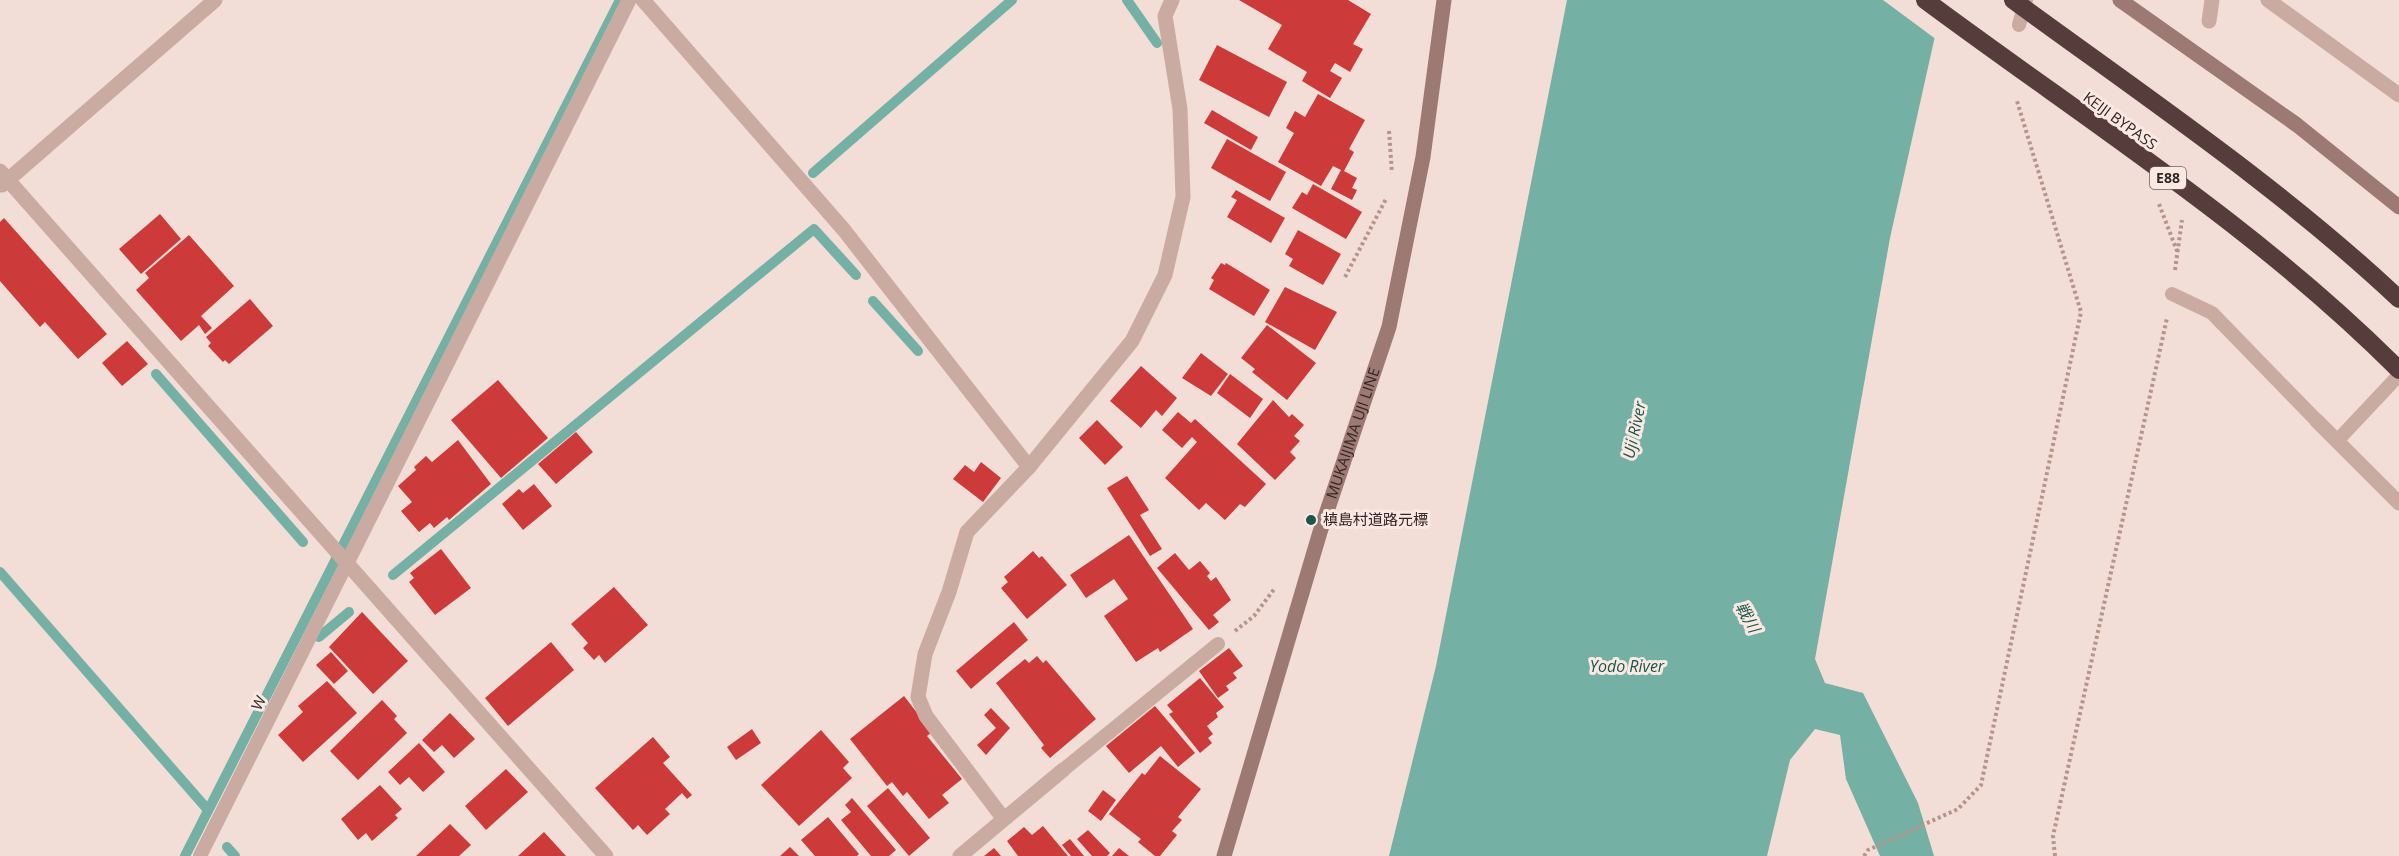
<svg xmlns="http://www.w3.org/2000/svg" width="2399" height="856" font-family="'Open Sans','Noto Sans JP',sans-serif">
	<rect width="100%" height="100%" fill="#f2ded6"/>
	<!-- water -->
	<polygon fill="#74b0a4" points="1567,0 1943,0 1890,238 1815,659 1825,683 1863,693 1918,803 1934,856 1880,856 1846,779 1840,735 1815,729 1790,760 1767,856 1389,856 1436,666"/>
	<!-- pier -->
	<polygon fill="#f2ded6" points="1883,0 1946,0 1937,40"/>
	<g fill="none" stroke-linecap="round" stroke-linejoin="round">
		<!-- stream -->
		<g stroke="#74b0a4" stroke-width="10">
			<polyline points="1127,0 1157,43"/>
			<polyline points="813,173 1012,0"/>
			<polyline points="873,301 918,351"/>
			<polyline points="156,374 303,542"/>
			<polyline points="0,572 208,810"/>
			<polyline points="393,575 814,229 856,275"/>
			<polyline points="319,637 349,612"/>
			<polyline points="227,847 235,856"/>
			<polyline points="185,856 620,0"/>
		</g>
	</g>
	<!-- building -->
	<g fill="#cc3b3a">
		<polygon points="1239,0 1348,0 1371,14 1353,44 1363,49 1350,72 1335,63 1330,71 1342,78 1330,98 1302,81 1307,72 1268,49 1282,25"/>
		<polygon points="1217,45 1287,82 1269,117 1199,80"/>
		<polygon points="1318,94 1365,120 1349,149 1354,152 1344,171 1357,178 1352,188 1357,190 1352,200 1331,189 1341,170 1333,166 1321,186 1278,162 1294,133 1286,128 1295,111 1305,117"/>
		<polygon points="1212,110 1258,137 1251,150 1204,123"/>
		<polygon points="1227,139 1286,172 1270,201 1211,168"/>
		<polygon points="1313,184 1362,212 1346,239 1292,208 1302,192 1307,195"/>
		<polygon points="1236,190 1285,218 1271,243 1227,217 1237,200 1231,197"/>
		<polygon points="160,214 181,239 141,274 119,249"/>
		<polygon points="4,218 107,334 78,359 45,322 40,327 0,281 0,222"/>
		<polygon points="1298,230 1341,254 1323,285 1289,266 1293,259 1285,254"/>
		<polygon points="189,235 234,286 201,316 212,328 205,334 199,325 181,341 136,290 149,278 145,273"/>
		<polygon points="1221,263 1225,265 1226,263 1270,290 1254,316 1209,289 1214,280 1211,278"/>
		<polygon points="1285,287 1337,312 1315,350 1265,322"/>
		<polygon points="250,299 273,326 229,364 225,360 223,362 208,346 211,343 206,337"/>
		<polygon points="1267,325 1316,363 1287,400 1252,372 1255,369 1241,358"/>
		<polygon points="127,341 148,364 122,386 102,363"/>
		<polygon points="1201,353 1228,374 1211,396 1182,378"/>
		<polygon points="1141,366 1177,398 1162,416 1156,410 1141,428 1110,401"/>
		<polygon points="1230,374 1263,399 1250,418 1217,393"/>
		<polygon points="498,380 548,438 501,478 451,420"/>
		<polygon points="1273,400 1289,417 1292,414 1304,425 1294,436 1300,441 1290,452 1296,458 1275,480 1237,444"/>
		<polygon points="1178,412 1191,423 1195,419 1266,484 1245,507 1240,504 1225,520 1206,503 1199,510 1165,478 1197,442 1192,437 1182,448 1162,430"/>
		<polygon points="1097,420 1123,447 1105,465 1079,438"/>
		<polygon points="576,432 593,452 556,484 538,464"/>
		<polygon points="458,440 491,484 449,520 447,517 434,528 430,523 419,532 401,511 412,502 398,486 416,470 414,467 426,456 432,462"/>
		<polygon points="981,462 1001,478 983,502 953,479 965,465 974,472"/>
		<polygon points="1127,476 1149,510 1140,515 1162,549 1150,556 1107,488"/>
		<polygon points="534,484 552,506 523,530 502,504 519,489 523,493"/>
		<polygon points="1129,535 1193,629 1160,652 1158,648 1136,662 1104,616 1128,599 1114,579 1086,598 1070,575"/>
		<polygon points="441,549 471,588 435,615 409,582 414,578 410,573"/>
		<polygon points="1033,551 1039,558 1042,556 1067,585 1027,619 1001,588 1008,582 1004,577"/>
		<polygon points="1175,553 1189,570 1200,561 1210,573 1207,576 1211,581 1216,577 1231,600 1213,615 1219,622 1209,630 1157,568"/>
		<polygon points="614,587 648,625 605,663 599,655 594,660 583,648 588,643 571,624"/>
		<polygon points="362,612 408,661 373,694 329,647"/>
		<polygon points="1014,622 1028,640 971,689 956,671"/>
		<polygon points="551,642 574,670 508,726 485,698"/>
		<polygon points="1229,648 1243,666 1233,673 1237,678 1226,686 1229,690 1218,698 1199,671"/>
		<polygon points="331,652 348,671 334,684 316,665"/>
		<polygon points="1037,656 1043,663 1046,660 1096,719 1050,758 1041,748 1044,745 996,683 1025,659 1029,663"/>
		<polygon points="1200,678 1224,707 1216,713 1218,717 1207,726 1213,734 1208,738 1212,743 1200,753 1169,714 1173,712 1167,705"/>
		<polygon points="327,681 357,713 303,762 278,735 303,712 298,706"/>
		<polygon points="904,696 932,732 927,736 962,779 942,795 949,803 929,819 907,792 903,796 892,782 887,786 850,739"/>
		<polygon points="382,700 397,716 394,719 407,733 358,780 330,751"/>
		<polygon points="1155,706 1195,753 1178,767 1161,746 1129,773 1106,746"/>
		<polygon points="991,708 1010,728 986,755 977,745 996,728 984,715"/>
		<polygon points="450,713 475,739 454,758 442,745 434,752 422,740"/>
		<polygon points="752,729 761,743 736,760 727,747"/>
		<polygon points="821,730 849,762 843,768 852,778 799,826 761,785"/>
		<polygon points="653,737 670,757 663,763 692,795 687,799 682,793 665,809 670,814 647,835 638,825 633,830 595,788"/>
		<polygon points="419,743 445,772 423,792 409,777 400,785 388,772"/>
		<polygon points="1160,756 1201,789 1178,817 1182,820 1172,831 1177,835 1160,856 1155,856 1138,842 1141,839 1109,814 1142,773 1145,775"/>
		<polygon points="506,769 528,792 486,830 465,806"/>
		<polygon points="380,785 402,809 395,815 398,818 372,841 366,833 358,840 341,819"/>
		<polygon points="888,788 930,838 909,856 867,806"/>
		<polygon points="1103,790 1116,800 1101,821 1088,811"/>
		<polygon points="852,798 896,850 889,856 871,856 841,820 851,812 845,805"/>
		<polygon points="828,817 859,854 857,856 815,856 801,840"/>
		<polygon points="450,824 471,845 459,856 416,856"/>
		<polygon points="1043,826 1068,856 1018,856 1007,841 1024,827 1032,835"/>
		<polygon points="1088,830 1110,853 1107,856 1092,856 1077,839"/>
		<polygon points="544,832 566,856 518,856"/>
		<polygon points="1070,839 1084,856 1071,856 1062,845"/>
		<polygon points="790,847 799,856 780,856"/>
		<polygon points="994,848 1001,856 984,856"/>
		<polygon points="1119,848 1129,856 1112,856"/>
	</g>
	<g fill="none" stroke-linecap="round" stroke-linejoin="round">
		<!-- path -->
		<g stroke="#b6948c" stroke-width="4" stroke-dasharray="3 3" stroke-linecap="butt">
			<polyline points="1389,131 1392,173"/>
			<polyline points="2159,204 2177,251"/>
			<polyline points="2175,270 2182,220"/>
			<polyline points="1345,277 1386,199"/>
			<polyline points="1235,631 1254,616 1275,588"/>
			<polyline points="1864,856 1868,850 1958,809 1981,785 2081,312 2017,101"/>
			<polyline points="2055,856 2053,836 2167,318"/>
		</g>
		<!-- lane -->
		<g stroke="#caaba2" stroke-width="14">
			<polyline points="2019,25 2026,0"/>
			<polyline points="2172,294 2212,313 2317,421"/>
			<polyline points="2337,441 2399,375"/>
			<polyline points="1063,770 1218,644"/>
			<polyline points="200,856 346,565"/>
		</g>
		<!-- street -->
		<g stroke="#caaba2" stroke-width="15">
			<polyline points="643,0 844,230 1029,467"/>
			<polyline points="2268,0 2399,95"/>
			<polyline points="2209,21 2212,0"/>
			<polyline points="0,171 606,856"/>
			<polyline points="2,185 215,0"/>
			<polyline points="2317,421 2399,503"/>
			<polyline points="346,565 629,0"/>
			<polyline points="1003,818 926,716 918,697 925,654 949,592 967,532 1029,467 1132,341 1165,275 1183,197 1180,109 1165,16 1172,0"/>
			<polyline points="960,856 1063,770"/>
		</g>
		<!-- secondary -->
		<path stroke="#9d7973" stroke-width="15" id="s1" d="M1224,856L1320,532L1389,327L1423,157L1444,0"/>
		<!-- secondary-bridge -->
		<polyline stroke="#9d7973" stroke-width="15" points="2120,0 2297,125 2399,207"/>
		<!-- highway-bridge -->
		<g stroke="#563d3b" stroke-width="18">
			<path d="M1925,0C2085,119 2258,228 2399,370"/>
			<path d="M2013,0C2144,96 2280,187 2399,299"/>
		</g>
	</g>
	<!-- markers -->
	<circle fill="#19574c" stroke="#fae9e2" stroke-width="2" cx="1311" cy="520" r="6"/>
	<g text-anchor="middle" stroke-width="6" stroke-linejoin="round" paint-order="stroke">
		<!-- shield labels -->
		<rect fill="#fae9e2" stroke="#6f605e" stroke-width="1.5" x="2150" y="167" width="36" height="22" rx="4.5"/>
		<g font-size="14" font-weight="bold" fill="#342625">
			<text x="2168" y="183">E88</text>
		</g>
		<!-- street labels -->
		<g font-size="15" fill="#342625" stroke="#fae9e2">
			<text transform="translate(2120 121) rotate(36)" y="5">KEIJI BYPASS</text>
			<text dy="5" stroke="none"><textPath href="#s1" startOffset="442">MUKAIJIMA UJI LINE</textPath></text>
			<text transform="translate(259 703) rotate(-63)" y="5">W</text>
		</g>
		<!-- poi labels -->
		<g font-size="15" fill="#342625" stroke="#fae9e2" text-anchor="start">
			<text x="1323" y="525">槙島村道路元標</text>
		</g>
		<!-- water labels -->
		<g font-size="16" font-style="italic" fill="#19574c" stroke="#fae9e2">
			<text transform="translate(1634 430) rotate(-78)" y="6">Uji River</text>
			<text transform="translate(1748 617) rotate(61)" y="6">戦川</text>
			<text x="1627" y="672">Yodo River</text>
		</g>
	</g>
</svg>
